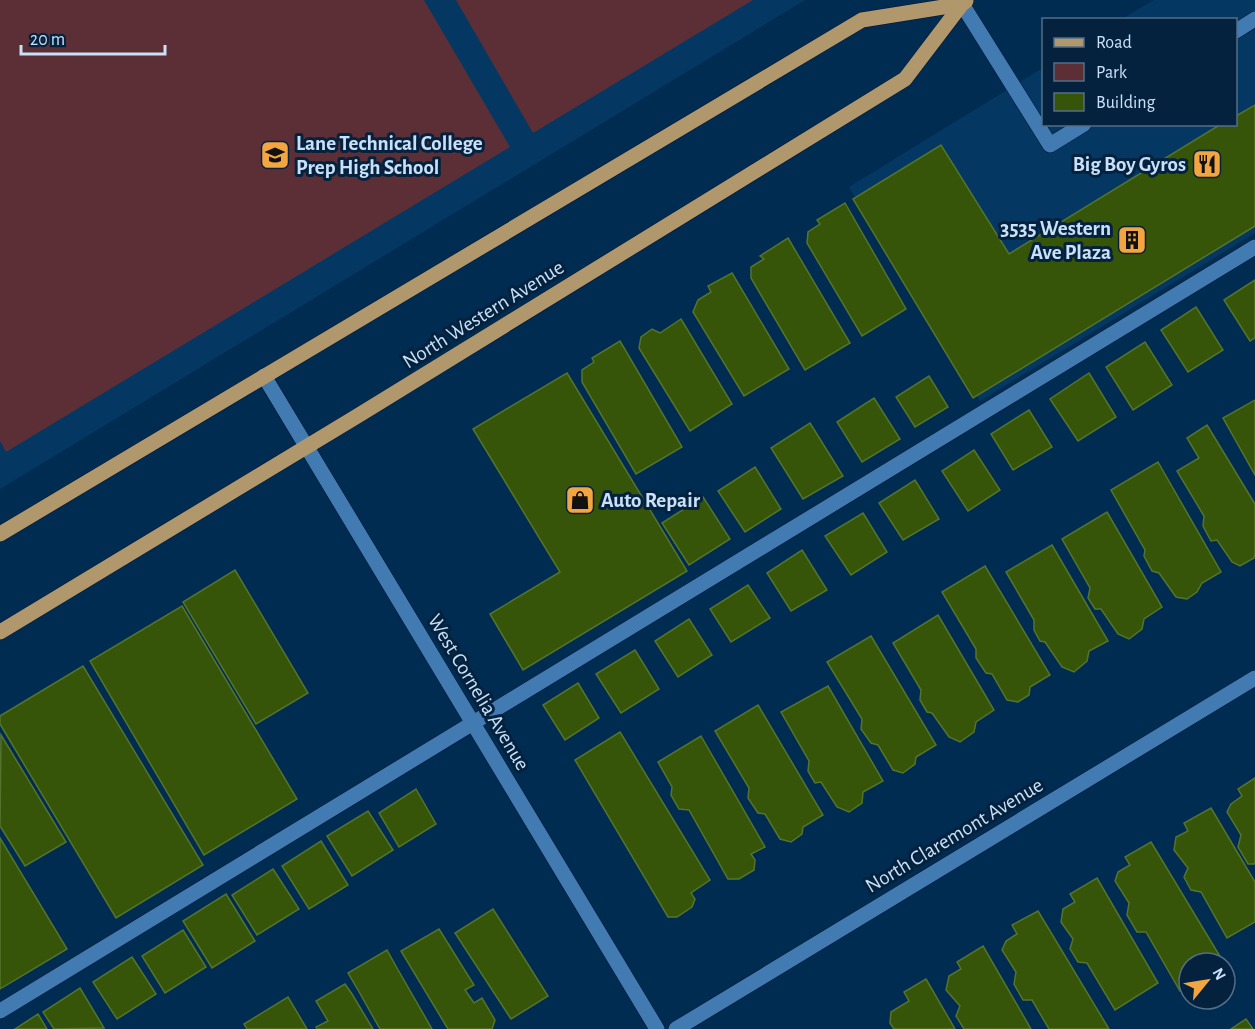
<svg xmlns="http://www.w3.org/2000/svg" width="1255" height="1029" font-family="'Alegreya Sans',sans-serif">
	<rect width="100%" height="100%" fill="#002c52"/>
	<!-- built -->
	<g fill="#043863">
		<polygon points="0,0 805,0 0,489"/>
		<polygon points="1154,0 1255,0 1255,233 980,401 849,187 1043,68 1044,124 1236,124 1236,20 1122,19"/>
	</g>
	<!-- green -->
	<g fill="#5c2f37">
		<polygon points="0,0 424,0 510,147 6,452 0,441"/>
		<polygon points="456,0 753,0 533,133"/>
	</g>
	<!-- building -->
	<g fill="#375508" stroke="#54742e" stroke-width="1.5">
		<polygon points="1255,105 1255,226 973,398 853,199 941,145 1009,254 1221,124 1236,124 1236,116"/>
		<polygon points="845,203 906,309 862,336 807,243 808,232 820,224 817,220"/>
		<polygon points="788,238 850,343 805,370 751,278 751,267 764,259 760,256"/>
		<polygon points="732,273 789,369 744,396 693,312 698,300 711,292 708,286"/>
		<polygon points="1255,280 1255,338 1250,341 1224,300"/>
		<polygon points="1196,307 1223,350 1188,372 1161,330"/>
		<polygon points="681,319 732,404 690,431 639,348 641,337 652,329 660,333"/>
		<polygon points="620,341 682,447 636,474 582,382 582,370 594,362 592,358"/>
		<polygon points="1145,342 1172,385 1133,410 1106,367"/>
		<polygon points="567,373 687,571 523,670 490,614 560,572 473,429"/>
		<polygon points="1089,373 1116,417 1078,441 1050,399"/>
		<polygon points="929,376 948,407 915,427 896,397"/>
		<polygon points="874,398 900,439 862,462 837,422"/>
		<polygon points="1255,400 1255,475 1223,418"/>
		<polygon points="1029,410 1052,447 1013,470 991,434"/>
		<polygon points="810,423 843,476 803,499 771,448"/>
		<polygon points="1207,425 1255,504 1255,554 1254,558 1240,566 1232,562 1217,540 1211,541 1203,526 1204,516 1177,471 1199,458 1187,438"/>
		<polygon points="974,450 1000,490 968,511 942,471"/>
		<polygon points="1158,462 1221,572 1202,583 1197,592 1187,599 1176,597 1159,573 1152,571 1144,556 1145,550 1111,490"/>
		<polygon points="755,467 781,509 745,532 718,491"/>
		<polygon points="915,480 939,519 903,540 879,503"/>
		<polygon points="703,497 730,539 689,565 662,523"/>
		<polygon points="1107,512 1162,607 1144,619 1142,629 1129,639 1118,634 1101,609 1095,609 1088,598 1090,588 1062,539"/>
		<polygon points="863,513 887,552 851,575 825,536"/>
		<polygon points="1052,545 1108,641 1089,651 1087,661 1074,672 1062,667 1045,642 1040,641 1034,630 1034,620 1006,572"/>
		<polygon points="802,550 827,590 791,611 767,573"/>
		<polygon points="985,566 1050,675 1030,687 1029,695 1018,702 1007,700 992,674 986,673 976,658 976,649 942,592"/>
		<polygon points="235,570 308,693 256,724 183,602"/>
		<polygon points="748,585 770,618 731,642 710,609"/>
		<polygon points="182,606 297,799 204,855 90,661"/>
		<polygon points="938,615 994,710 976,722 974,732 960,742 949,737 932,713 927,712 920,700 921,690 893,643"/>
		<polygon points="689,619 712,655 678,677 655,641"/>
		<polygon points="871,636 936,745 916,757 915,764 903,773 893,770 878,745 871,743 861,729 862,719 827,662"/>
		<polygon points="635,650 659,689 621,713 596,674"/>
		<polygon points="83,666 203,865 116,918 0,724 0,716"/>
		<polygon points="578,683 599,718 565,740 543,705"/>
		<polygon points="828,686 883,781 863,792 862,803 849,812 837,807 821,782 815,783 808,771 809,761 781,712"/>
		<polygon points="758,705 823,815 803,827 802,834 791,842 780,839 765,814 758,813 748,798 749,788 715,731"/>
		<polygon points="620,732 710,880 691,893 695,899 692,907 677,917 668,917 575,760"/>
		<polygon points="1,735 66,842 25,866 0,826"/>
		<polygon points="701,736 765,847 751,854 755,860 754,870 739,879 728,879 689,810 679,809 671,795 672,787 658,762"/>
		<polygon points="1255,778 1255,864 1248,864 1238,847 1241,835 1227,812 1231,804 1242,796 1238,789"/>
		<polygon points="416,789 436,824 399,847 379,813"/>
		<polygon points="1211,808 1255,882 1255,922 1227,938 1201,892 1191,890 1184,877 1188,868 1174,850 1176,837 1188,831 1184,823"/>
		<polygon points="368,811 393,850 352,876 327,836"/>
		<polygon points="0,838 67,949 0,989"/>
		<polygon points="321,841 348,885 309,909 282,866"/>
		<polygon points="1151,842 1224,963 1189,963 1189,986 1180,991 1146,932 1137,932 1127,915 1129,903 1115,881 1118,872 1130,865 1125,857"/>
		<polygon points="273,869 299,909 257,935 232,895"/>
		<polygon points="1097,878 1158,983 1115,1010 1087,963 1078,962 1070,949 1073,939 1061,922 1063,909 1075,902 1070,894"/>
		<polygon points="226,894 255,941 212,968 183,921"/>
		<polygon points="493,909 548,996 511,1019 455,933"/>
		<polygon points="1038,911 1109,1029 1049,1029 1032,1000 1023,1000 1014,984 1016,972 1002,950 1006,941 1017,934 1012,925"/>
		<polygon points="439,929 474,985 465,990 474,1003 482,998 495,1020 492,1029 448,1029 401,951"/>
		<polygon points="183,930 206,967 165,993 142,956"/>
		<polygon points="983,946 1031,1029 964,1029 956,1016 960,1006 946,990 949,976 961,969 957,962"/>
		<polygon points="387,950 397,968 432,1029 380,1029 358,990 348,973"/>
		<polygon points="132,957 156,994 117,1019 93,982"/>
		<polygon points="926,979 955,1029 894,1029 890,1023 891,1012 909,1001 904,992"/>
		<polygon points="345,984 352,994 373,1029 317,1029 316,1027 328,1021 316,1001"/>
		<polygon points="80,988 104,1028 54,1029 43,1012"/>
		<polygon points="288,997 307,1029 247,1029 244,1024"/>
		<polygon points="38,1014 47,1029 15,1029"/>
		<polygon points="1246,1019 1253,1029 1231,1029"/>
	</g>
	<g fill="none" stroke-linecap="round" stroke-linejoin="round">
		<!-- minor casing -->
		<g stroke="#00132e" stroke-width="16">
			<g id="minor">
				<polyline points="962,4 1050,145 1084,124"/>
				<polyline points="1236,31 1255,19"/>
				<polyline points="264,376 657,1029"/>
				<polyline points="0,1011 1255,247"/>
				<polyline points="676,1029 1255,678"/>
			</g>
		</g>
		<!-- major casing -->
		<g stroke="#00132e" stroke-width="16">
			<g id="major">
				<polyline points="0,534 862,20 962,4 966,1"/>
				<polyline points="0,632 359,415 905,79 962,4"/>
			</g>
		</g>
		<!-- minor -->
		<use href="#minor" stroke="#427ab2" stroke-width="15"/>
		<!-- major -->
		<use href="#major" stroke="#b0976c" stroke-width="15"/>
	</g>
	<!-- icons -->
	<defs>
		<g id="school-square" transform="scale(1.5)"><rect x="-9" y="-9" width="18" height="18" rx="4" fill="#f2a540" stroke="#04223e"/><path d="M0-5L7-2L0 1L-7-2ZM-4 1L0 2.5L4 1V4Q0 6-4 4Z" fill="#111"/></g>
		<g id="restaurant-square" transform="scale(1.5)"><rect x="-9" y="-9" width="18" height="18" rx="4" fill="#f2a540" stroke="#04223e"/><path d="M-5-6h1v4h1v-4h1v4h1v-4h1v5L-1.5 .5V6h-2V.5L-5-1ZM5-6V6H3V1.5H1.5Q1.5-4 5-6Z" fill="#111"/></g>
		<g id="building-square" transform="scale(1.5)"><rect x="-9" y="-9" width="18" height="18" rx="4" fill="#f2a540" stroke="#04223e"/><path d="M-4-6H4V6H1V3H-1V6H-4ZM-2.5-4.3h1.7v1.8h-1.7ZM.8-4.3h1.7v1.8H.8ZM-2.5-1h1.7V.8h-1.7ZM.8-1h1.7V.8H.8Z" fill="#111"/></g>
		<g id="shop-square" transform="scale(1.5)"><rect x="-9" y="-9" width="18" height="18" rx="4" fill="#f2a540" stroke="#04223e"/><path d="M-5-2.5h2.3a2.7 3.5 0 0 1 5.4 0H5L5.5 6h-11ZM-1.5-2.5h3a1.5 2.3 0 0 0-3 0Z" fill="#111"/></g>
	</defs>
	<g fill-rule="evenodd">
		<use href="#school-square" x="275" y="155"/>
		<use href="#restaurant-square" x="1207" y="164"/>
		<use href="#building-square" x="1132" y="240"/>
		<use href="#shop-square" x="580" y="500"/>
	</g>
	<g text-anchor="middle" stroke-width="6" stroke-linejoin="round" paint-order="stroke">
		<!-- poi labels -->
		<g font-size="21" font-weight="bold" fill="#c9e0f8" stroke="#04223e" text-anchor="start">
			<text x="296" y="150">Lane Technical College<tspan x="296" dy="24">Prep High School</tspan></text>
			<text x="1186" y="171" text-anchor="end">Big Boy Gyros</text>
			<text x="1111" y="235" text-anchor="end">3535 Western<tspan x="1111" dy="24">Ave Plaza</tspan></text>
			<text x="601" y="507">Auto Repair</text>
		</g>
		<!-- street labels -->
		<g font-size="21" fill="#c9e0f8" stroke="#04223e">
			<text transform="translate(483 314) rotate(-32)" y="7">North Western Avenue</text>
			<text transform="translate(479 692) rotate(59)" y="7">West Cornelia Avenue</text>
			<text transform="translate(954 835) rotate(-31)" y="7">North Claremont Avenue</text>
		</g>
	</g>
	<!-- legend -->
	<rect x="1042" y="18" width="195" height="108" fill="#04223e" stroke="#536e88" stroke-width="1.5"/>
	<rect x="1054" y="38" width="30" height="9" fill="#b0976c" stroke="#536e88" stroke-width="1.5"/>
	<text x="1096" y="48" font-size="18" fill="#c9e0f8">Road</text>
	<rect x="1054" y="63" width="30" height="18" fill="#5c2f37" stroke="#536e88" stroke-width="1.5"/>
	<text x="1096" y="78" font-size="18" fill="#c9e0f8">Park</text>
	<rect x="1054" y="93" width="30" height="18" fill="#375508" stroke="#536e88" stroke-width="1.5"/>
	<text x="1096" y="108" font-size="18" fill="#c9e0f8">Building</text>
	<!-- north arrow -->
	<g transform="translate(1207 981) rotate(60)"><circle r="28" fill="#04223e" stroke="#536e88" stroke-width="1.5"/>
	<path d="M0-4.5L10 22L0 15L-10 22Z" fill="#f2a540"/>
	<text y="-9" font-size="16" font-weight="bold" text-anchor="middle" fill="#c9e0f8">N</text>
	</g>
	<!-- scale -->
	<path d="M21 45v9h144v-9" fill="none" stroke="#c9e0f8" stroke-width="3"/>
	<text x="30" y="45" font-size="18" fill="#c9e0f8" stroke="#04223e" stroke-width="4.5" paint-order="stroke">20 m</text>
</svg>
